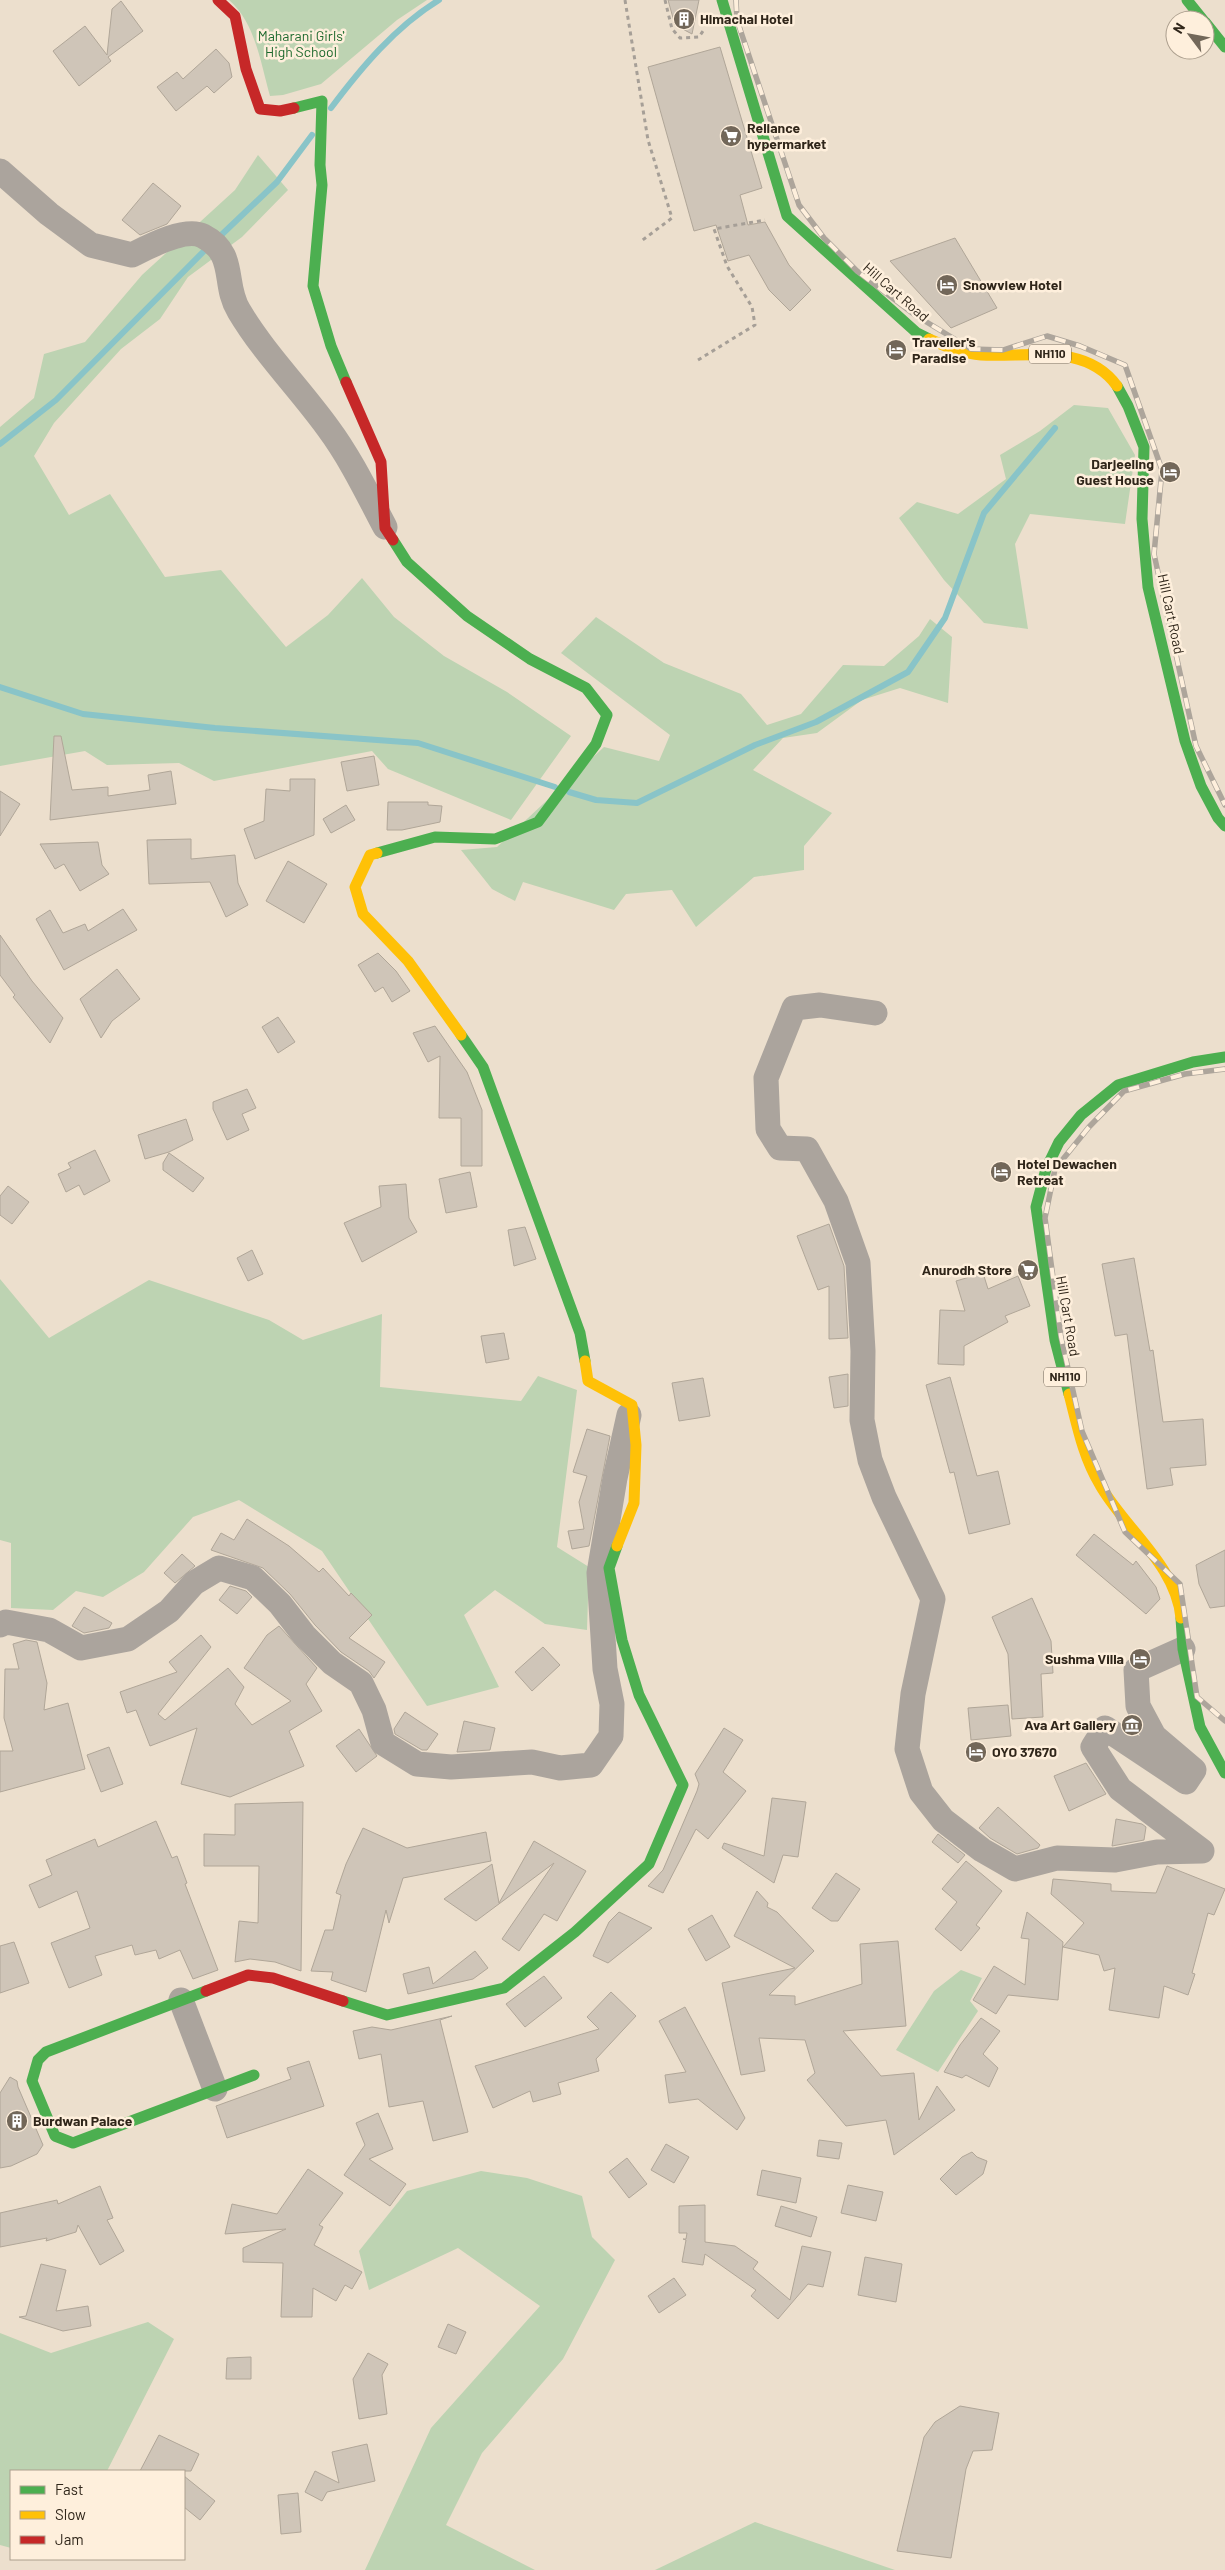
<svg xmlns="http://www.w3.org/2000/svg" width="1225" height="2570" font-family="Barlow,sans-serif">
	<rect width="100%" height="100%" fill="#ecdfcd"/>
	<!-- green -->
	<g fill="#bdd3b2">
		<path d="M229,0H427L397,20L321,84L283,95L270,96C261,64 255,22 229,0Z"/>
		<polygon points="258,155 288,190 242,237 188,277 160,319 121,349 54,423 34,456 69,515 110,494 165,577 221,570 286,647 328,615 362,578 394,617 444,656 507,692 571,736 511,820 388,769 372,751 214,781 179,763 107,765 85,751 0,766 0,427 34,398 44,354 85,342 142,275 235,190"/>
		<polygon points="1074,405 1108,408 1135,455 1125,524 1030,514 1015,544 1028,629 984,623 944,580 899,518 917,502 958,514 1006,479 1000,455 1040,431"/>
		<polygon points="596,617 664,663 741,694 767,725 801,714 843,665 884,666 919,636 930,619 952,637 948,703 900,688 862,700 817,733 783,738 753,770 832,813 804,846 804,870 754,877 696,927 672,890 626,894 614,910 523,882 515,901 492,889 461,850 497,847 604,747 659,761 670,735 561,653"/>
		<polygon points="0,1279 49,1338 149,1280 269,1320 303,1340 382,1314 380,1387 521,1401 538,1376 577,1390 557,1547 589,1567 587,1630 545,1624 495,1590 464,1615 499,1687 427,1706 322,1551 239,1500 193,1517 144,1572 103,1597 76,1591 53,1610 11,1608 11,1543 0,1540"/>
		<polygon points="961,1970 982,1978 970,2001 978,2011 938,2072 896,2050 934,1991"/>
		<polygon points="481,2171 527,2178 582,2196 592,2237 615,2260 563,2359 482,2453 446,2525 535,2570 365,2570 431,2428 540,2306 458,2248 369,2290 359,2251 407,2191"/>
		<polygon points="148,2322 174,2339 107,2471 11,2471 11,2548 0,2545 0,2333 51,2353"/>
		<polygon points="755,2522 895,2570 655,2570"/>
	</g>
	<g fill="none" stroke-linecap="round" stroke-linejoin="round">
		<!-- stream -->
		<g stroke="#89c4c8" stroke-width="6">
			<path d="M331,108C361,68 395,27 439,0"/>
			<polyline points="216,240 277,182 312,135"/>
			<polyline points="0,444 56,400 209,246"/>
			<polyline points="0,687 83,714 215,728 418,743 555,787"/>
			<polyline points="569,792 596,800 637,803 755,745 816,722 908,672 945,618 984,513 1055,428"/>
		</g>
	</g>
	<!-- building -->
	<g fill="#cfc5b8" stroke="#b0a698">
		<polygon points="668,0 699,0 692,34 675,25"/>
		<polygon points="121,1 143,31 108,57 111,61 79,86 53,51 85,26 107,55 112,9"/>
		<polygon points="720,47 762,188 740,195 748,225 765,222 789,265 811,290 790,311 769,290 749,255 728,261 716,225 694,231 648,67"/>
		<polygon points="216,49 229,63 232,77 214,93 207,86 176,111 157,87 177,72 183,79"/>
		<polygon points="153,183 181,206 167,224 140,235 122,220"/>
		<polygon points="955,238 997,308 951,328 890,261"/>
		<polygon points="54,736 61,736 72,790 108,787 108,796 150,790 148,775 171,771 176,804 50,820"/>
		<polygon points="374,756 379,785 347,791 341,762"/>
		<polygon points="290,779 315,779 314,835 255,859 244,829 264,821 266,789 290,791"/>
		<polygon points="0,791 20,804 0,836"/>
		<polygon points="388,802 428,802 428,805 442,806 440,822 402,830 387,830"/>
		<polygon points="346,805 355,820 331,833 323,819"/>
		<polygon points="191,839 191,859 235,855 238,883 248,905 226,917 210,882 149,884 147,840"/>
		<polygon points="98,842 102,865 109,874 80,891 64,864 55,869 40,844"/>
		<polygon points="288,861 327,884 304,923 266,901"/>
		<polygon points="123,909 137,930 64,970 36,919 50,910 63,933 85,924 88,931"/>
		<polygon points="0,935 32,981 63,1018 50,1043 13,997 15,995 0,975"/>
		<polygon points="378,953 396,971 410,991 392,1002 383,987 375,992 358,965"/>
		<polygon points="117,969 140,999 112,1021 101,1038 80,999"/>
		<polygon points="278,1017 295,1042 278,1053 262,1027"/>
		<polygon points="435,1026 467,1072 482,1110 482,1166 461,1166 461,1118 439,1118 440,1056 428,1062 413,1033"/>
		<polygon points="247,1089 256,1108 242,1114 249,1130 227,1140 213,1109 213,1102"/>
		<polygon points="186,1119 193,1140 169,1152 145,1159 138,1135"/>
		<polygon points="95,1150 110,1181 84,1195 79,1185 66,1192 58,1174 71,1168 68,1163"/>
		<polygon points="169,1153 204,1178 193,1192 163,1170 163,1163"/>
		<polygon points="470,1172 477,1207 446,1213 439,1179"/>
		<polygon points="406,1184 409,1218 417,1232 362,1262 344,1223 381,1207 379,1186"/>
		<polygon points="8,1186 29,1202 12,1224 0,1215 0,1196"/>
		<polygon points="829,1224 844,1266 848,1338 829,1339 829,1286 818,1290 797,1236"/>
		<polygon points="525,1227 536,1259 514,1266 508,1230"/>
		<polygon points="252,1250 263,1274 248,1281 237,1258"/>
		<polygon points="1134,1258 1150,1351 1153,1350 1163,1422 1203,1419 1206,1465 1170,1468 1173,1485 1147,1489 1127,1334 1115,1336 1102,1264"/>
		<polygon points="983,1273 988,1289 1018,1276 1030,1306 1005,1316 1008,1322 964,1346 964,1365 938,1364 940,1310 965,1311 956,1281"/>
		<polygon points="504,1333 509,1359 486,1363 481,1336"/>
		<polygon points="848,1374 848,1406 834,1408 829,1377"/>
		<polygon points="950,1377 977,1476 998,1471 1010,1524 969,1534 954,1472 950,1473 926,1385"/>
		<polygon points="703,1378 710,1416 679,1421 672,1383"/>
		<polygon points="587,1429 610,1436 589,1546 572,1549 568,1531 584,1529 579,1502 587,1476 573,1472"/>
		<polygon points="247,1519 289,1546 319,1572 323,1568 349,1596 351,1593 372,1615 349,1638 385,1662 374,1678 369,1671 341,1652 315,1625 290,1594 263,1568 211,1550 221,1533 234,1540"/>
		<polygon points="1094,1534 1133,1565 1136,1561 1156,1587 1160,1599 1146,1614 1076,1555"/>
		<polygon points="1225,1550 1225,1606 1210,1608 1199,1584 1196,1565"/>
		<polygon points="182,1554 195,1566 175,1583 164,1573"/>
		<polygon points="230,1586 246,1591 252,1597 237,1614 219,1600"/>
		<polygon points="1032,1598 1051,1641 1053,1673 1041,1674 1043,1717 1012,1719 1008,1654 992,1617"/>
		<polygon points="84,1607 112,1623 109,1628 84,1633 72,1626"/>
		<polygon points="279,1626 317,1668 306,1684 322,1711 289,1731 304,1766 230,1797 181,1784 197,1728 150,1746 136,1710 127,1713 120,1692 177,1672 169,1662 201,1635 211,1647 158,1714 165,1720 228,1668 244,1687 235,1704 252,1725 291,1701 244,1668 267,1635"/>
		<polygon points="26,1640 37,1642 47,1683 44,1710 68,1703 85,1769 0,1792 0,1751 13,1751 4,1718 5,1669 19,1669 13,1644"/>
		<polygon points="543,1647 560,1665 532,1691 515,1672"/>
		<polygon points="1008,1705 1011,1736 971,1740 968,1708"/>
		<polygon points="405,1712 438,1734 427,1750 422,1750 395,1734 394,1729"/>
		<polygon points="464,1721 495,1728 490,1750 457,1752"/>
		<polygon points="724,1728 743,1740 723,1772 746,1791 708,1839 696,1829 663,1893 648,1886 663,1870 697,1791 699,1784 695,1774"/>
		<polygon points="359,1729 377,1756 356,1772 336,1746"/>
		<polygon points="109,1747 123,1784 101,1792 87,1755"/>
		<polygon points="1086,1763 1106,1794 1069,1811 1054,1776"/>
		<polygon points="772,1798 806,1802 798,1857 783,1855 774,1883 722,1848 724,1843 764,1856"/>
		<polygon points="303,1802 301,1971 275,1962 250,1959 235,1962 239,1921 258,1923 259,1866 204,1866 204,1834 235,1835 235,1804"/>
		<polygon points="998,1807 1040,1845 1038,1848 1017,1854 990,1838 979,1828"/>
		<polygon points="1116,1819 1142,1824 1146,1827 1144,1840 1112,1846"/>
		<polygon points="156,1821 172,1858 177,1856 187,1883 185,1884 218,1970 193,1979 180,1950 159,1959 156,1950 135,1955 132,1945 95,1956 102,1975 69,1988 51,1943 90,1928 77,1891 39,1908 29,1885 52,1875 46,1860 95,1839 98,1847"/>
		<polygon points="363,1828 407,1848 486,1832 491,1861 403,1878 389,1923 386,1910 366,1992 331,1980 333,1972 311,1971 325,1930 333,1930 341,1895 336,1893 346,1864"/>
		<polygon points="938,1834 965,1855 958,1863 932,1842"/>
		<polygon points="534,1841 586,1871 557,1921 544,1914 519,1951 502,1939 554,1863 476,1921 444,1899 492,1864 499,1903"/>
		<polygon points="966,1861 1002,1891 976,1925 980,1928 961,1951 935,1929 957,1902 942,1889"/>
		<polygon points="1167,1866 1225,1889 1214,1915 1208,1913 1192,1973 1195,1974 1188,1995 1164,1986 1159,2018 1109,2010 1115,1968 1104,1971 1099,1955 1063,1947 1084,1923 1051,1894 1053,1879 1111,1884 1111,1891 1156,1893"/>
		<polygon points="836,1873 860,1889 838,1921 831,1921 812,1908"/>
		<polygon points="757,1891 768,1903 767,1907 777,1912 814,1951 769,1995 795,1996 795,2005 862,1984 860,1944 898,1941 906,2026 843,2031 881,2076 914,2073 919,2120 937,2086 955,2110 894,2155 886,2120 846,2126 807,2080 815,2073 805,2040 759,2038 765,2071 741,2075 722,1983 795,1968 734,1936"/>
		<polygon points="619,1912 652,1928 608,1963 593,1956 609,1922"/>
		<polygon points="1027,1912 1063,1942 1058,2000 1008,1995 996,2014 973,2000 994,1966 1025,1985 1029,1939 1021,1938"/>
		<polygon points="712,1915 730,1947 706,1961 688,1929"/>
		<polygon points="14,1942 29,1983 0,1993 0,1946"/>
		<polygon points="475,1951 488,1968 473,1979 408,1994 403,1974 429,1967 433,1984"/>
		<polygon points="544,1976 562,1998 525,2027 506,2004"/>
		<polygon points="611,1992 636,2016 596,2059 599,2071 558,2083 561,2094 533,2102 530,2091 493,2108 475,2066 599,2029 587,2017"/>
		<polygon points="685,2007 745,2118 737,2130 698,2099 669,2103 665,2075 686,2072 659,2021"/>
		<polygon points="452,2016 440,2020 468,2132 433,2141 423,2101 389,2107 381,2054 359,2059 353,2031 372,2027 391,2030"/>
		<polygon points="981,2018 1000,2031 983,2054 998,2068 989,2087 966,2075 962,2078 944,2072 960,2045"/>
		<polygon points="309,2061 324,2106 227,2138 216,2106 291,2079 287,2068"/>
		<polygon points="10,2077 17,2081 18,2087 43,2145 37,2154 11,2166 0,2168 0,2093"/>
		<polygon points="378,2113 393,2149 369,2159 406,2184 390,2206 344,2175 365,2145 356,2123"/>
		<polygon points="819,2140 842,2143 839,2159 817,2156"/>
		<polygon points="666,2144 689,2157 674,2183 651,2170"/>
		<polygon points="972,2152 977,2157 987,2161 983,2174 956,2195 940,2179 962,2157"/>
		<polygon points="627,2158 647,2184 629,2198 609,2172"/>
		<polygon points="308,2169 343,2193 319,2225 323,2227 314,2245 362,2272 352,2289 345,2285 336,2301 313,2288 312,2317 281,2317 283,2263 243,2262 243,2248 286,2229 225,2234 232,2204 277,2214"/>
		<polygon points="762,2170 801,2178 796,2203 757,2195"/>
		<polygon points="848,2185 883,2192 876,2221 841,2213"/>
		<polygon points="100,2186 113,2218 107,2220 124,2251 100,2265 78,2225 76,2232 46,2241 47,2238 0,2247 0,2213 57,2200 58,2204"/>
		<polygon points="705,2205 705,2242 735,2246 758,2262 753,2269 790,2300 802,2246 831,2252 823,2287 808,2284 778,2319 751,2296 756,2290 705,2254 703,2265 682,2262 686,2240 683,2239 686,2239 687,2233 679,2233 679,2206"/>
		<polygon points="781,2206 817,2217 811,2237 775,2226"/>
		<polygon points="865,2257 902,2264 896,2302 858,2295"/>
		<polygon points="41,2264 66,2270 56,2311 88,2306 91,2326 63,2331 19,2317 26,2316"/>
		<polygon points="674,2278 686,2295 659,2313 648,2296"/>
		<polygon points="448,2324 466,2332 456,2354 438,2347"/>
		<polygon points="368,2353 388,2364 382,2375 387,2414 359,2419 353,2379"/>
		<polygon points="251,2357 251,2379 226,2379 227,2358"/>
		<polygon points="960,2406 999,2413 992,2450 973,2451 966,2469 951,2558 897,2551 924,2437 935,2422"/>
		<polygon points="159,2435 199,2454 191,2471 140,2471"/>
		<polygon points="367,2444 375,2481 327,2492 322,2501 305,2492 315,2471 339,2483 332,2452"/>
		<polygon points="184,2476 215,2501 200,2520 184,2507"/>
		<polygon points="298,2493 301,2532 281,2534 278,2495"/>
	</g>
	<g fill="none" stroke-linecap="round" stroke-linejoin="round">
		<!-- path -->
		<g stroke="#a69f97" stroke-width="3" stroke-dasharray="4 4" stroke-linecap="butt">
			<polyline points="625,0 648,140 672,218 640,242"/>
			<polyline points="665,0 672,29 680,38 699,37 705,28"/>
			<polyline points="698,360 755,325 752,307 727,266 714,229 765,220"/>
		</g>
		<!-- street -->
		<g stroke="#aba49d" stroke-width="25">
			<path d="M0,171L49,214L91,245L132,255C148,247 185,227 203,236C238,254 222,284 239,311C264,353 299,388 328,428C351,459 367,493 385,527"/>
			<polyline points="875,1013 820,1005 794,1008 766,1078 768,1129 780,1148 807,1149 836,1201 858,1263 863,1351 862,1420 870,1460 884,1497 933,1599 913,1694 907,1749 921,1792 943,1820 982,1850 1015,1869 1057,1858 1115,1860 1157,1852 1202,1851 1120,1789 1093,1747 1105,1728 1186,1782 1194,1770 1154,1736 1138,1706 1136,1670 1183,1649"/>
			<polyline points="0,1625 6,1622 49,1630 81,1648 128,1639 169,1611 194,1583 219,1568 253,1578 280,1604 304,1635 332,1663 361,1683 374,1710 383,1743 417,1764 451,1767 532,1762 560,1768 591,1765 611,1736 612,1704 605,1669 599,1573 615,1478 629,1415"/>
			<polyline points="181,2000 215,2089"/>
		</g>
		<!-- fast -->
		<g stroke="#4caf50" stroke-width="11">
			<polyline points="722,0 787,216 917,333 929,339"/>
			<polyline points="1187,0 1203,20"/>
			<polyline points="1205,22 1225,47"/>
			<polyline points="294,108 322,101 320,165 322,185 313,286 331,346 346,382"/>
			<polyline points="1117,386 1128,406 1144,447 1142,519 1148,587 1185,741 1201,786 1218,818 1225,826"/>
			<polyline points="377,853 435,837 495,839 538,822 596,744 607,715 586,688 530,659 467,616 407,562 393,540"/>
			<polyline points="461,1035 483,1067 580,1333 585,1361"/>
			<polyline points="1069,1394 1055,1340 1036,1207 1046,1169 1059,1142 1081,1115 1118,1085 1193,1062 1225,1057"/>
			<polyline points="1181,1618 1183,1649 1200,1727 1225,1773"/>
			<polyline points="206,1991 46,2052 38,2060 32,2081 55,2136 73,2143 254,2075"/>
			<polyline points="343,2001 387,2015 504,1988 575,1932 649,1864 683,1785 639,1695 622,1640 609,1568 617,1546"/>
		</g>
		<!-- slow -->
		<g stroke="#ffc107" stroke-width="11">
			<path d="M929,339C945,346 963,354 981,355C1026,358 1085,342 1117,386"/>
			<polyline points="377,853 370,855 355,887 363,914 408,961 461,1035"/>
			<polyline points="585,1361 588,1381 632,1405 636,1445 634,1503 617,1546"/>
			<path d="M1069,1394C1077,1425 1083,1457 1100,1485C1125,1529 1176,1565 1181,1618"/>
		</g>
		<!-- jam -->
		<g stroke="#c62828" stroke-width="11">
			<polyline points="218,0 235,16 246,69 260,109 280,111 294,108"/>
			<polyline points="346,382 381,462 385,528 393,540"/>
			<polyline points="206,1991 248,1975 273,1978 343,2001"/>
		</g>
		<!-- rail casing -->
		<g stroke="#ada59b" stroke-width="5.5">
			<g id="rail">
				<polyline points="736,0 737,20 799,205 824,238 857,271 915,315 971,349 1003,350 1047,336 1080,346 1125,365 1162,470 1154,554 1196,746 1225,805"/>
				<polyline points="1225,1069 1185,1074 1124,1091 1089,1127 1055,1169 1045,1218 1061,1337 1082,1431 1125,1532 1180,1584 1197,1697 1225,1721"/>
			</g>
		</g>
		<!-- rail -->
		<use href="#rail" stroke="#feefdc" stroke-width="4" stroke-dasharray="11" stroke-linecap="butt"/>
	</g>
	<!-- icons -->
	<defs>
		<g id="building-disc" transform="scale(1.125)"><circle r="9.5" fill="#726759" stroke="#feefdc"/><path d="M-4-6H4V6H1V3H-1V6H-4ZM-2.5-4.3h1.7v1.8h-1.7ZM.8-4.3h1.7v1.8H.8ZM-2.5-1h1.7V.8h-1.7ZM.8-1h1.7V.8H.8Z" fill="#fff"/></g>
		<g id="supermarket-disc" transform="scale(1.125)"><circle r="9.5" fill="#726759" stroke="#feefdc"/><path d="M-6-5.5h2.5l.6 2H6L4.5 2H-2.5L-4.4-4H-6ZM-1.5 3.2a1.3 1.3 0 1 0 .1 0ZM3 3.2a1.3 1.3 0 1 0 .1 0Z" fill="#fff"/></g>
		<g id="hotel-disc" transform="scale(1.125)"><circle r="9.5" fill="#726759" stroke="#feefdc"/><path d="M-6-4.5h1.5V1H6V5H4.5V3h-9V5H-6ZM-4 0a1.8 1.8 0 1 1 3.6 0ZM.5 0V-2.5h3Q6-2.5 6 0Z" fill="#fff"/></g>
		<g id="museum-disc" transform="scale(1.125)"><circle r="9.5" fill="#726759" stroke="#feefdc"/><path d="M0-6L6-3V-2H-6V-3ZM-5-1h2V3h-2ZM-1-1h2V3h-2ZM3-1h2V3H3ZM-6 4H6V6H-6Z" fill="#fff"/></g>
	</defs>
	<g fill-rule="evenodd">
		<use href="#building-disc" x="684" y="19"/>
		<use href="#supermarket-disc" x="731" y="136"/>
		<use href="#hotel-disc" x="947" y="285"/>
		<use href="#hotel-disc" x="896" y="350"/>
		<use href="#hotel-disc" x="1170" y="472"/>
		<use href="#hotel-disc" x="1001" y="1172"/>
		<use href="#supermarket-disc" x="1028" y="1270"/>
		<use href="#hotel-disc" x="1140" y="1659"/>
		<use href="#museum-disc" x="1132" y="1725"/>
		<use href="#hotel-disc" x="976" y="1752"/>
		<use href="#building-disc" x="17" y="2121"/>
	</g>
	<g text-anchor="middle" stroke-width="5" stroke-linejoin="round" paint-order="stroke">
		<!-- shield labels -->
		<g fill="#feefdc" stroke="#6e6254" stroke-width="1">
			<rect x="1029" y="344.5" width="42" height="19" rx="4"/>
			<rect x="1044" y="1367.5" width="42" height="19" rx="4"/>
		</g>
		<g font-size="12" font-weight="bold" fill="#30261a">
			<text x="1050" y="358">NH110</text>
			<text x="1065" y="1381">NH110</text>
		</g>
		<!-- poi labels -->
		<g font-size="14" font-weight="bold" fill="#30261a" stroke="#feefdc" text-anchor="start">
			<text x="700" y="24">Himachal Hotel</text>
			<text x="747" y="133">Reliance<tspan x="747" dy="16">hypermarket</tspan></text>
			<text x="963" y="290">Snowview Hotel</text>
			<text x="912" y="347">Traveller's<tspan x="912" dy="16">Paradise</tspan></text>
			<text x="1154" y="469" text-anchor="end">Darjeeling<tspan x="1154" dy="16">Guest House</tspan></text>
			<text x="1017" y="1169">Hotel Dewachen<tspan x="1017" dy="16">Retreat</tspan></text>
			<text x="1012" y="1275" text-anchor="end">Anurodh Store</text>
			<text x="1124" y="1664" text-anchor="end">Sushma Villa</text>
			<text x="1116" y="1730" text-anchor="end">Ava Art Gallery</text>
			<text x="992" y="1757">OYO 37670</text>
			<text x="33" y="2126">Burdwan Palace</text>
		</g>
		<!-- park labels -->
		<g font-size="14" fill="#1d692d" stroke="#feefdc">
			<text x="301" y="41">Maharani Girls'<tspan x="301" dy="16">High School</tspan></text>
		</g>
		<!-- street labels -->
		<g font-size="14" fill="#30261a" stroke="#feefdc">
			<text transform="translate(896 292) rotate(41)" y="5">Hill Cart Road</text>
			<text transform="translate(1171 614) rotate(78)" y="5">Hill Cart Road</text>
			<text transform="translate(1068 1316) rotate(80)" y="5">Hill Cart Road</text>
		</g>
	</g>
	<!-- legend -->
	<rect x="10" y="2470" width="175" height="90" fill="#feefdc" stroke="#ac9f8e"/>
	<rect x="20" y="2486" width="25" height="8" fill="#4caf50" stroke="#ac9f8e"/>
	<text x="55" y="2495" font-size="15" fill="#30261a">Fast</text>
	<rect x="20" y="2511" width="25" height="8" fill="#ffc107" stroke="#ac9f8e"/>
	<text x="55" y="2520" font-size="15" fill="#30261a">Slow</text>
	<rect x="20" y="2536" width="25" height="8" fill="#c62828" stroke="#ac9f8e"/>
	<text x="55" y="2545" font-size="15" fill="#30261a">Jam</text>
	<!-- north arrow -->
	<g transform="translate(1190 35) rotate(302)"><circle r="24" fill="#feefdc" stroke="#ac9f8e"/>
	<path d="M0-4L9 19L0 12L-9 19Z" fill="#726759"/>
	<text y="-8" font-size="14" font-weight="bold" text-anchor="middle" fill="#30261a">N</text>
	</g>
</svg>
